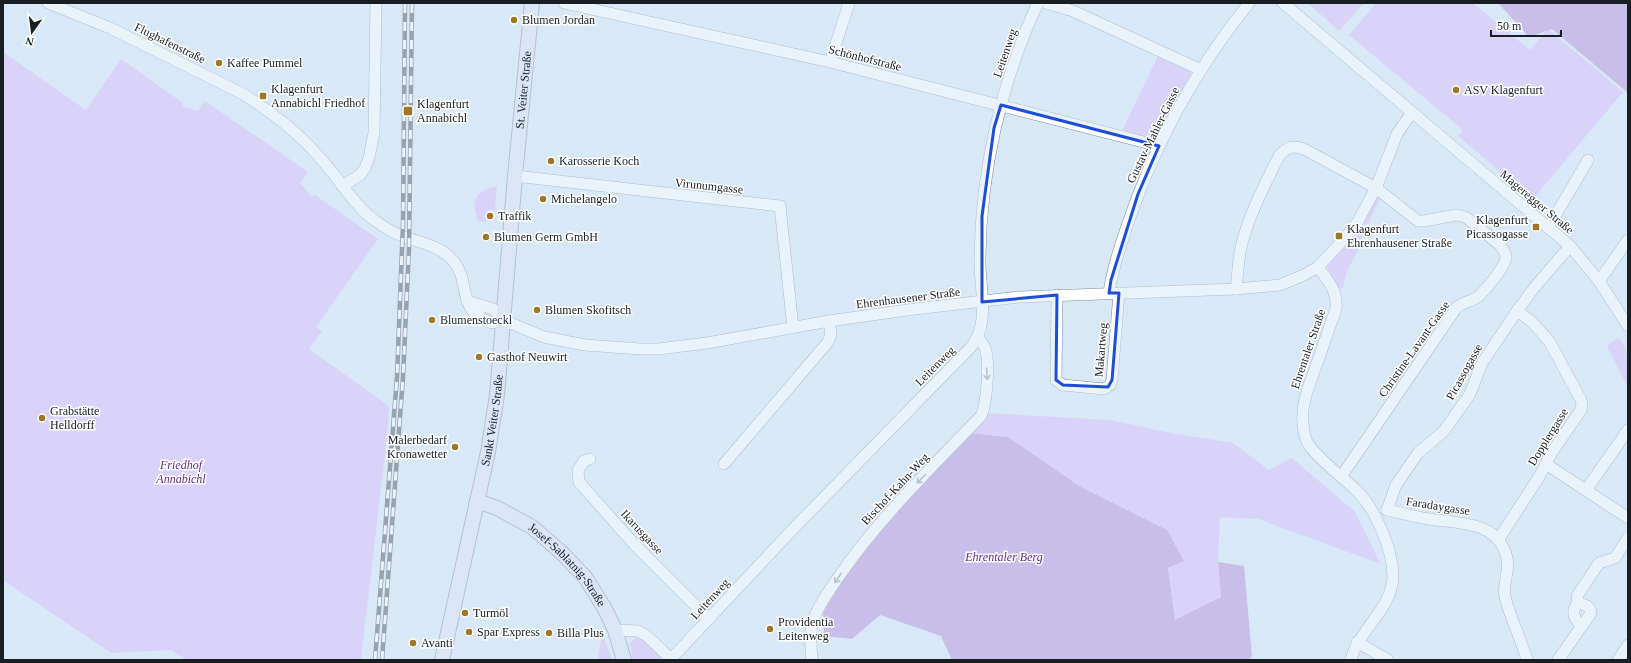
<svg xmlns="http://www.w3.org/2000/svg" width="1631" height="663" font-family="Georgia,serif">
	<rect width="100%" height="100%" fill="#d9e8f5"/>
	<!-- green -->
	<g fill="#dcbafd">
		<polygon points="1308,3 1364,3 1339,31"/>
		<polygon points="1376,3 1473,3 1530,50 1548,29 1623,92 1533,199 1458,136 1463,130 1349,35"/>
		<polygon points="3,52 86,110 121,59 183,103 182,106 198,111 205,101 308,172 300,183 312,197 315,195 378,239 316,327 322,331 309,349 389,406 387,437 361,660 186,660 171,650 111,653 3,580"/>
		<polygon points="1158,56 1188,70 1191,73 1157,139 1155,140 1122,131"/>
		<path d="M497,186L495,210H487L486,222L478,221C471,200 474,191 497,186Z"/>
		<polygon points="1379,197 1380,199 1368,224 1365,224 1364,220 1377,198"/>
		<path d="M1360,229C1367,240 1353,259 1348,269C1346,275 1344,281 1343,288L1339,289L1328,268V266L1345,246L1357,230Z"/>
		<path d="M1617,338C1631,345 1628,374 1628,388L1607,346Z"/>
		<polygon points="987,413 1110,420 1171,433 1233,443 1269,470 1292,458 1355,512 1381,564 1258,519 1220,517 1218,562 1221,597 1175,620 1168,568 1184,561 1008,437 970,433"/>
		<polygon points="602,632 612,660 598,660"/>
		<polygon points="635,638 642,639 664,660 633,660 630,643"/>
	</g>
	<!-- forest -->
	<g fill="#b68ddc">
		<polygon points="1498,3 1628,3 1628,93 1552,29 1529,37"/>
		<polygon points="970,433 1008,437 1079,486 1167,530 1184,561 1168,568 1175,620 1221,597 1218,562 1244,566 1252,657 1247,660 952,660 941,636 880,615 852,639 824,636 823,613 848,568 870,539"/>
	</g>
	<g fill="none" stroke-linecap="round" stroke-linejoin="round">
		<!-- minor casing -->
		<g stroke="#7e8c98" stroke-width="12">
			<g id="minor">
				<path d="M48,3L110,28L243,94C275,114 303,136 326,165C343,184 355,207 377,222C384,227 392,232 400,235C419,243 441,245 454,262C467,278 461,295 472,310C474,313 478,315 481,317C489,324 493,324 503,320"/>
				<polyline points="564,3 830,62 1159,146"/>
				<polyline points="1046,3 1073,11 1201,70"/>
				<polyline points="1283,3 1570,246 1599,281 1628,326"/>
				<polyline points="830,62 849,3"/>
				<polyline points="515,176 780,206 793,328"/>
				<polyline points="342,186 360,175 365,168 369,158 374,133 376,3"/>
				<polyline points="1548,228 1588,160"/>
				<path d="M1318,267C1328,281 1338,291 1336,309C1329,328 1323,347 1316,366C1310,384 1301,402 1303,422C1303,428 1305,440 1309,445C1320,461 1343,477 1357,491C1376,510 1393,550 1393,577C1392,609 1358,630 1351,660"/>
				<polyline points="1599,281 1628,240"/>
				<path d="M1236,289C1238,274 1238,258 1242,243C1250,213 1265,184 1279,156C1287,147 1293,145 1304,149L1376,188L1418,221H1424L1456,215L1462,216L1467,218L1501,246C1503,250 1506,253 1506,257C1506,266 1486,289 1479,296C1473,301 1464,302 1457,307L1341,477"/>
				<path d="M1109,293C1112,271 1119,250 1126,229C1153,147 1195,70 1249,3"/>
				<polyline points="1057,295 1056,380 1063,385 1104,389 1110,385 1112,380 1119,293"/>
				<polyline points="467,301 493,309 503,320 544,337 585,345 640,349 658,349 707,343 829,321 914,309 1019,297 1236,289 1280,285 1304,275 1318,267 1344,239 1357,223 1376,188 1397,134 1412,112"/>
				<polyline points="590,459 584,461 578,470 579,482 634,544 709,619"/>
				<polyline points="724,464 828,342 831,334 829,321"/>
				<polyline points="1546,464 1628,518"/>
				<polyline points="1586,490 1628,430"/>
				<polyline points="1387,510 1396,485 1418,453 1444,431 1470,394 1482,363 1517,311 1534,288 1570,246"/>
				<path d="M1387,510C1401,513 1415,517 1429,519C1459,524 1498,520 1507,558C1510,572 1502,585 1505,597C1510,617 1521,639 1527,660"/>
				<polyline points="1498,540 1539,477 1552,452 1581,410 1582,403 1580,398 1549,341 1531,321 1517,311"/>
				<polyline points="1578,602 1577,596 1599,563 1615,558 1628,538"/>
				<path d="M1578,602C1571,612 1573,618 1582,626"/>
				<polyline points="615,630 638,631 647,636 672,660"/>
				<polyline points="1357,642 1388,660"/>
				<path d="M671,659L794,528L971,347C990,325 980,289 980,262C980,174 1001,82 1038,3"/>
				<path d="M812,660C811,647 809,634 813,621C818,605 828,593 837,579C878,519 931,468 981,416C987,403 990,361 985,348C984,344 980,341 978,338"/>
				<path d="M1558,660L1591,613C1590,606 1585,605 1578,602"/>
				<polyline points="1618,660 1628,645"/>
			</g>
		</g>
		<!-- major casing -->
		<g stroke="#8b92a9" stroke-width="16">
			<g id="major">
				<path id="s1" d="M477,501L497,508L532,527L561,552L585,577L605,609L615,630L624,660"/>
				<path id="s2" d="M442,660L488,452L497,395L515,176L532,3"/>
			</g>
		</g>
		<!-- minor -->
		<use href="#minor" stroke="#fff" stroke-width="11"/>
		<!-- major -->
		<use href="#major" stroke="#dfe3f7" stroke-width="14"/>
		<!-- rail casing -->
		<g stroke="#495158" stroke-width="4.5">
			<g id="rail">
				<polyline points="375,660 397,377 403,223 405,3"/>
				<polyline points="382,660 403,377 409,248 412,3"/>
			</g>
		</g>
		<!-- rail -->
		<use href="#rail" stroke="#fff" stroke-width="3" stroke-dasharray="9" stroke-linecap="butt"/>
	</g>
	<!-- one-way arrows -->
	<defs><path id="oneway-shaft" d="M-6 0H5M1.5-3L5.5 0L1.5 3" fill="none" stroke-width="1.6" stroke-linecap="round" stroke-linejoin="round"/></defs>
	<g stroke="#979a9c">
		<use href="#oneway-shaft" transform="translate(987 374) rotate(87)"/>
		<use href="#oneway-shaft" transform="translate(921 479) rotate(134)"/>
		<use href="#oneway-shaft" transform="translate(838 578) rotate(124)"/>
	</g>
	<!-- marked area -->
	<path d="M0 0H1631V663H0ZM1001,105L1159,146L1138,194L1111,280L1109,293H1119L1112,380L1108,387L1063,385L1056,380L1057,295L982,302V216L994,128Z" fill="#d9e8f5" fill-opacity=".55" fill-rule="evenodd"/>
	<path fill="none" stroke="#1d4ed8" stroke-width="3" stroke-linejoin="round" d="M1001,105L1159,146L1138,194L1111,280L1109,293H1119L1112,380L1108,387L1063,385L1056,380L1057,295L982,302V216L994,128Z"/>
	<!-- markers -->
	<g fill="#9d7925" stroke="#fff" stroke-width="1.5">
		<circle cx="514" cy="20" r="4"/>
		<circle cx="219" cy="63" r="4"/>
		<circle cx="1456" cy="90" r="4"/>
		<rect x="259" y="92" width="8" height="8" rx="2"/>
		<rect x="403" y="106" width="10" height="10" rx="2"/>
		<circle cx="551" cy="161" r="4"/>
		<circle cx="543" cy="199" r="4"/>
		<circle cx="490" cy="216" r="4"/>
		<rect x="1532" y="223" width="8" height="8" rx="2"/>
		<rect x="1335" y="232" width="8" height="8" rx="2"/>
		<circle cx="486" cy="237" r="4"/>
		<circle cx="537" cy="310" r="4"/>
		<circle cx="432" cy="320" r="4"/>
		<circle cx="479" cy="357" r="4"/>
		<circle cx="42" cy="418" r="4"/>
		<circle cx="455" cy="447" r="4"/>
		<circle cx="465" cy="613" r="4"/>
		<circle cx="770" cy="629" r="4"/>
		<circle cx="469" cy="632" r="4"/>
		<circle cx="549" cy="633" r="4"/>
		<circle cx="413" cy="643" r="4"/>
	</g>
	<g text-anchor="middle" stroke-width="3" stroke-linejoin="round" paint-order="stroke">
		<!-- poi labels -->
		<g font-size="12" fill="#181e22" stroke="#fff" text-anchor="start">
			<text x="522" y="24">Blumen Jordan</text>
			<text x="227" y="67">Kaffee Pummel</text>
			<text x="271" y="93">Klagenfurt<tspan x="271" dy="14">Annabichl Friedhof</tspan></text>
			<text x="1464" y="94">ASV Klagenfurt</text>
			<text x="417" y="108">Klagenfurt<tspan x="417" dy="14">Annabichl</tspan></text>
			<text x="559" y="165">Karosserie Koch</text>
			<text x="551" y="203">Michelangelo</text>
			<text x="498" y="220">Traffik</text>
			<text x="1528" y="224" text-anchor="end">Klagenfurt<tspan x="1528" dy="14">Picassogasse</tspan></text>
			<text x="1347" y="233">Klagenfurt<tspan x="1347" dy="14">Ehrenhausener Straße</tspan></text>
			<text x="494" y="241">Blumen Germ GmbH</text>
			<text x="545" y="314">Blumen Skofitsch</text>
			<text x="440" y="324">Blumenstoeckl</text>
			<text x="487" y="361">Gasthof Neuwirt</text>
			<text x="50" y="415">Grabstätte<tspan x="50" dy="14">Helldorff</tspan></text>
			<text x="447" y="444" text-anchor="end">Malerbedarf<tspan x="447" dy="14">Kronawetter</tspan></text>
			<text x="473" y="617">Turmöl</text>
			<text x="778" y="626">Providentia<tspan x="778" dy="14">Leitenweg</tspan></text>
			<text x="477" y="636">Spar Express</text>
			<text x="557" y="637">Billa Plus</text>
			<text x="421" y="647">Avanti</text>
		</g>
		<!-- street labels -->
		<g font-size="12" fill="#181e22" stroke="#fff">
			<text transform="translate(170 43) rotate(26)" y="4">Flughafenstraße</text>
			<text transform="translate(1005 53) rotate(-71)" y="4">Leitenweg</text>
			<text transform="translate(865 58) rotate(14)" y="4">Schönhofstraße</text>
			<text dy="4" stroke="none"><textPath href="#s2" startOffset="577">St. Veiter Straße</textPath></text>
			<text transform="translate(1153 135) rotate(-64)" y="4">Gustav-Mahler-Gasse</text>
			<text transform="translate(709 186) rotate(6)" y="4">Virunumgasse</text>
			<text transform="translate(1537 202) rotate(40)" y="4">Mageregger Straße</text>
			<text transform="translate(908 298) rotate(-7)" y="4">Ehrenhausener Straße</text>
			<text transform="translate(1308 349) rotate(-71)" y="4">Ehrentaler Straße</text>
			<text transform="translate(1414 349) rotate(-55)" y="4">Christine-Lavant-Gasse</text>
			<text transform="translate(1101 350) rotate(-85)" y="4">Makartweg</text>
			<text transform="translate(935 366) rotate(-45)" y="4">Leitenweg</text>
			<text transform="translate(1464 372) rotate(-61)" y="4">Picassogasse</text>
			<text dy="4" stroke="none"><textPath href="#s2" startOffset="245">Sankt Veiter Straße</textPath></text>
			<text transform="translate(1548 437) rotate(-58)" y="4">Dopplergasse</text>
			<text transform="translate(895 489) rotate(-47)" y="4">Bischof-Kahn-Weg</text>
			<text transform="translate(1438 506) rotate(9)" y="4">Faradaygasse</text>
			<text transform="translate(642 532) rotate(47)" y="4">Ikarusgasse</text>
			<text dy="4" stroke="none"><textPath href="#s1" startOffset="113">Josef-Sablatnig-Straße</textPath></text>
			<text transform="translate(710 599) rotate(-47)" y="4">Leitenweg</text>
		</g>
		<!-- park labels -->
		<g font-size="12" font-style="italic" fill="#622c89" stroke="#fff">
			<text x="181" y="469">Friedhof<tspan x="181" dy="14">Annabichl</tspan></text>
			<text x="1004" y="561">Ehrentaler Berg</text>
		</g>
	</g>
	<!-- border -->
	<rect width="1631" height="663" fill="none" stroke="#181e22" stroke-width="8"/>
	<!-- north arrow -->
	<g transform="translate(32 32) rotate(194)" stroke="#ffffff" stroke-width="3" paint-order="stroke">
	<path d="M0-3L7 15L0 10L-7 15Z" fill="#181e22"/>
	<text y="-6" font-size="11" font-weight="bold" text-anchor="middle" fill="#181e22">N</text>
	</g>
	<!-- scale -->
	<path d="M1491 30v6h70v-6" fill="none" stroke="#181e22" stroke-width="2"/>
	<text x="1497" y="30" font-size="12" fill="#181e22" stroke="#ffffff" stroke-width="3" paint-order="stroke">50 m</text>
</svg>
